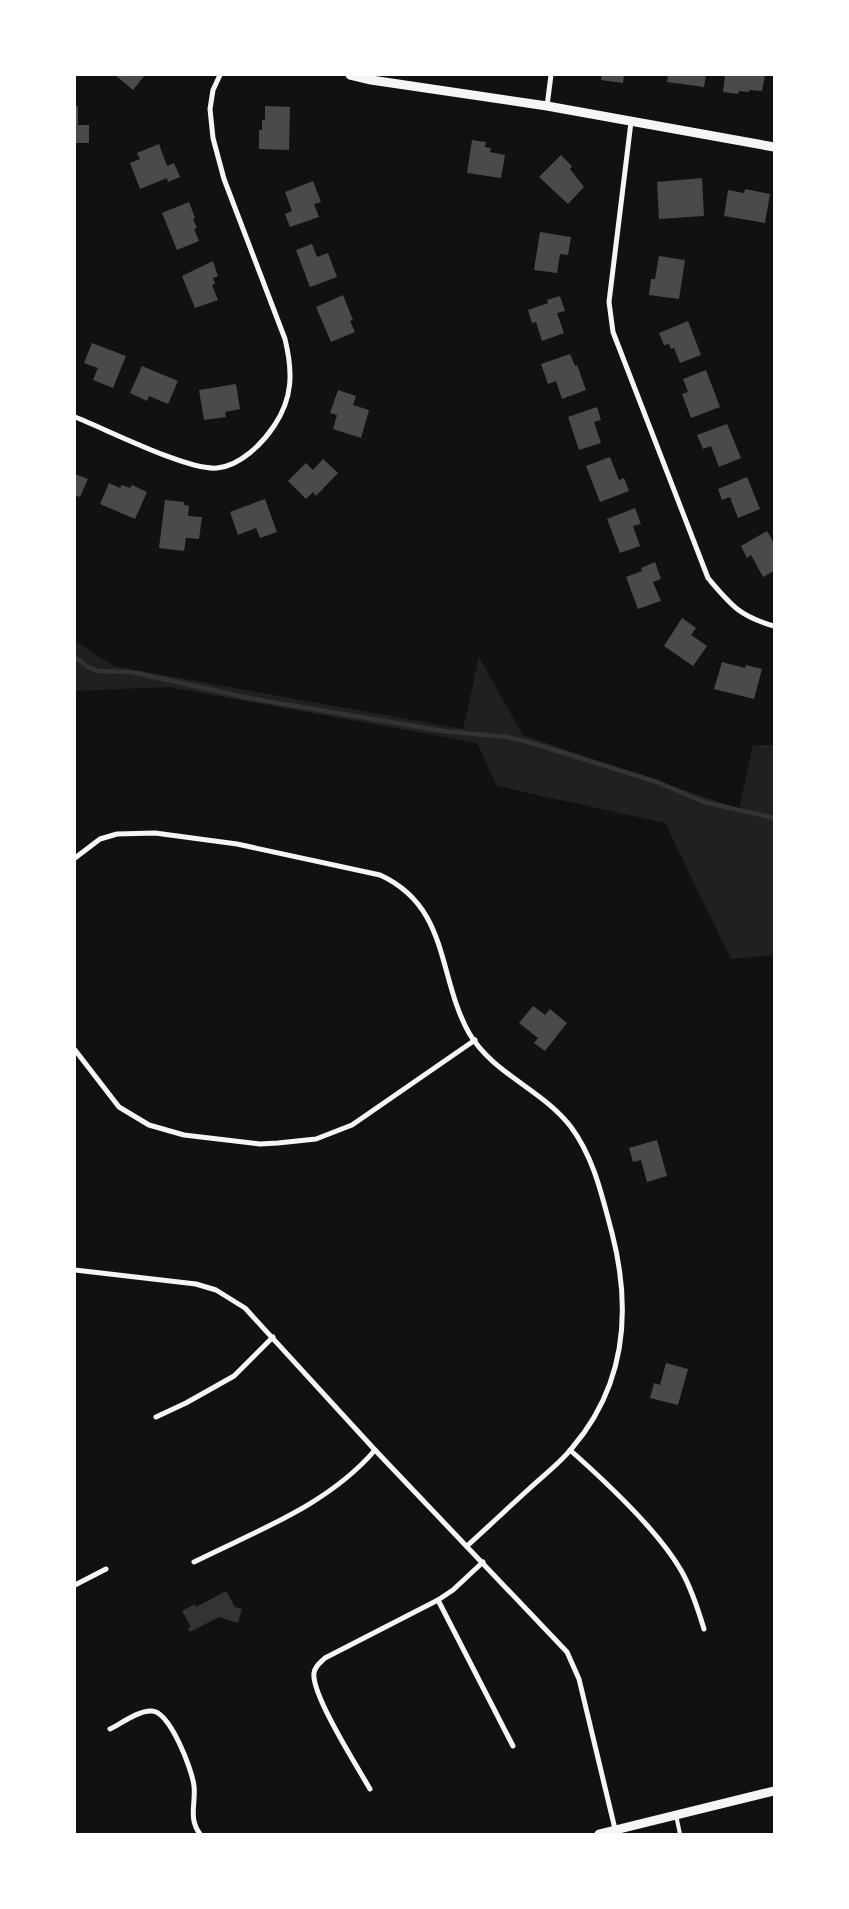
<svg xmlns="http://www.w3.org/2000/svg" width="849" height="1909" font-family="'PT Sans Narrow',sans-serif">
	<rect width="100%" height="100%" fill="#111"/>
	<!-- green -->
	<polygon fill="#202020" points="75,641 113,666 463,729 479,657 523,735 739,809 753,745 774,745 774,955 731,959 665,823 497,786 477,743 168,687 75,691"/>
	<!-- water -->
	<polygon fill="#333" points="226,1591 235,1607 242,1609 238,1623 219,1617 190,1632 188,1628 191,1627 182,1611 195,1604 196,1607"/>
	<g fill="none" stroke-linecap="round" stroke-linejoin="round">
		<!-- stream -->
		<polyline stroke="#333" stroke-width="4.5" points="75,657 88,667 97,671 131,672 254,699 443,731 507,737 532,743 657,782 704,802 774,818"/>
	</g>
	<!-- building -->
	<g fill="#4a4a4a">
		<polygon points="115,75 145,75 133,90"/>
		<polygon points="602,75 624,75 623,83 601,80"/>
		<polygon points="668,75 706,75 704,87 667,82"/>
		<polygon points="725,75 765,75 762,91 749,90 749,92 739,91 738,94 723,92"/>
		<polygon points="75,106 78,106 78,125 89,125 89,143 75,143"/>
		<polygon points="265,106 290,107 289,150 259,149 259,130 262,130 262,120 265,120"/>
		<polygon points="472,140 486,142 485,147 491,148 490,152 505,155 501,178 467,173"/>
		<polygon points="159,144 167,166 174,163 180,177 168,182 167,178 140,189 130,163 140,159 137,153"/>
		<polygon points="561,155 572,166 570,169 584,187 568,204 539,177"/>
		<polygon points="702,178 704,216 659,219 657,182"/>
		<polygon points="313,181 321,202 314,204 319,217 290,227 285,214 292,211 285,192"/>
		<polygon points="745,189 770,194 765,223 724,216 728,190 744,193"/>
		<polygon points="189,202 195,218 193,219 197,228 194,229 199,241 177,250 162,213"/>
		<polygon points="540,232 571,237 568,255 560,254 557,273 534,270"/>
		<polygon points="312,244 317,257 328,253 337,277 310,287 296,250"/>
		<polygon points="659,256 685,260 679,299 649,295 651,279 655,279"/>
		<polygon points="213,261 218,276 213,278 215,284 212,285 218,300 195,308 182,276"/>
		<polygon points="343,295 353,320 350,321 355,332 331,342 316,307"/>
		<polygon points="560,296 565,311 557,313 564,333 542,341 536,322 532,323 528,310 548,303 547,300"/>
		<polygon points="688,321 701,355 680,363 674,348 671,349 669,344 664,345 659,333"/>
		<polygon points="92,343 126,356 113,388 93,380 98,368 84,363"/>
		<polygon points="570,354 575,366 577,365 586,390 562,399 556,381 548,384 541,364"/>
		<polygon points="142,366 178,381 168,404 149,396 147,401 130,393"/>
		<polygon points="706,370 720,407 691,418 682,394 688,392 683,379"/>
		<polygon points="236,384 240,409 225,412 226,417 204,420 199,390"/>
		<polygon points="338,390 356,396 353,405 369,410 361,438 333,429 337,415 330,413"/>
		<polygon points="597,407 601,420 594,422 601,443 579,450 568,417"/>
		<polygon points="727,424 741,458 719,467 711,446 703,449 697,435"/>
		<polygon points="610,457 619,480 624,478 629,491 600,502 586,466"/>
		<polygon points="323,459 338,473 316,496 313,492 306,499 288,481 306,463 313,470"/>
		<polygon points="75,474 88,479 80,497 75,495"/>
		<polygon points="747,477 760,509 738,518 730,497 722,500 718,489"/>
		<polygon points="109,483 120,488 122,485 130,488 132,485 147,492 135,519 100,504"/>
		<polygon points="265,499 277,532 260,538 256,528 238,535 230,512"/>
		<polygon points="165,500 184,502 184,505 189,506 188,516 202,517 199,539 186,538 184,551 159,548"/>
		<polygon points="635,508 641,524 633,526 640,546 620,553 607,519"/>
		<polygon points="767,531 774,543 774,571 763,577 751,555 747,558 741,546"/>
		<polygon points="655,562 661,579 653,582 661,601 638,609 626,577 642,571 641,568"/>
		<polygon points="682,618 696,628 691,635 707,646 693,666 664,646"/>
		<polygon points="722,662 745,668 746,665 762,669 754,699 714,689"/>
		<polygon points="533,1006 545,1015 550,1009 567,1023 545,1051 534,1043 538,1038 519,1023"/>
		<polygon points="657,1140 667,1176 647,1182 641,1160 633,1162 629,1148"/>
		<polygon points="666,1363 688,1369 678,1405 650,1398 654,1383 660,1385"/>
	</g>
	<g fill="none" stroke-linecap="round" stroke-linejoin="round">
		<!-- service -->
		<polyline stroke="#f5f5f5" stroke-width="4" points="676,1815 680,1834"/>
		<!-- minor -->
		<g stroke="#f5f5f5" stroke-width="5">
			<polyline points="547,106 551,75"/>
			<path d="M631,122L609,302L613,332L708,578C731,605 739,616 774,626"/>
			<path d="M75,417C106,429 188,471 217,468C240,466 262,444 274,426C293,398 293,372 285,339L224,179L213,138L210,109L213,90L220,75"/>
			<path d="M75,858L100,839L117,834L155,833L237,844L380,875C450,907 437,976 469,1033C493,1074 543,1090 571,1127C594,1158 602,1196 612,1233C632,1311 626,1385 572,1448C560,1463 544,1475 530,1488C509,1507 488,1527 467,1546"/>
			<polyline points="75,1050 119,1107 149,1125 184,1135 260,1144 278,1143 316,1139 352,1125 475,1040"/>
			<polyline points="75,1270 196,1284 216,1290 245,1308 375,1450 567,1652 579,1679 615,1829"/>
			<polyline points="156,1417 186,1403 234,1376 273,1337"/>
			<path d="M570,1450C605,1481 659,1531 682,1572C692,1590 698,1609 704,1629"/>
			<path d="M194,1562C258,1530 328,1505 375,1450"/>
			<polyline points="75,1585 106,1569"/>
			<polyline points="438,1600 513,1746"/>
			<path d="M110,1729C122,1723 139,1710 152,1711C170,1712 192,1769 194,1786C196,1804 188,1818 200,1834"/>
			<path d="M370,1789C358,1768 311,1694 314,1673C315,1666 320,1663 325,1658L438,1600L453,1590L483,1562"/>
		</g>
		<!-- tertiary -->
		<g stroke="#f5f5f5" stroke-width="9">
			<polyline points="350,75 371,80 547,106 774,147"/>
			<polyline points="599,1834 774,1791"/>
		</g>
	</g>
	<!-- border -->
	<rect width="849" height="1909" fill="none" stroke="#ffffff" stroke-width="152"/>
</svg>
